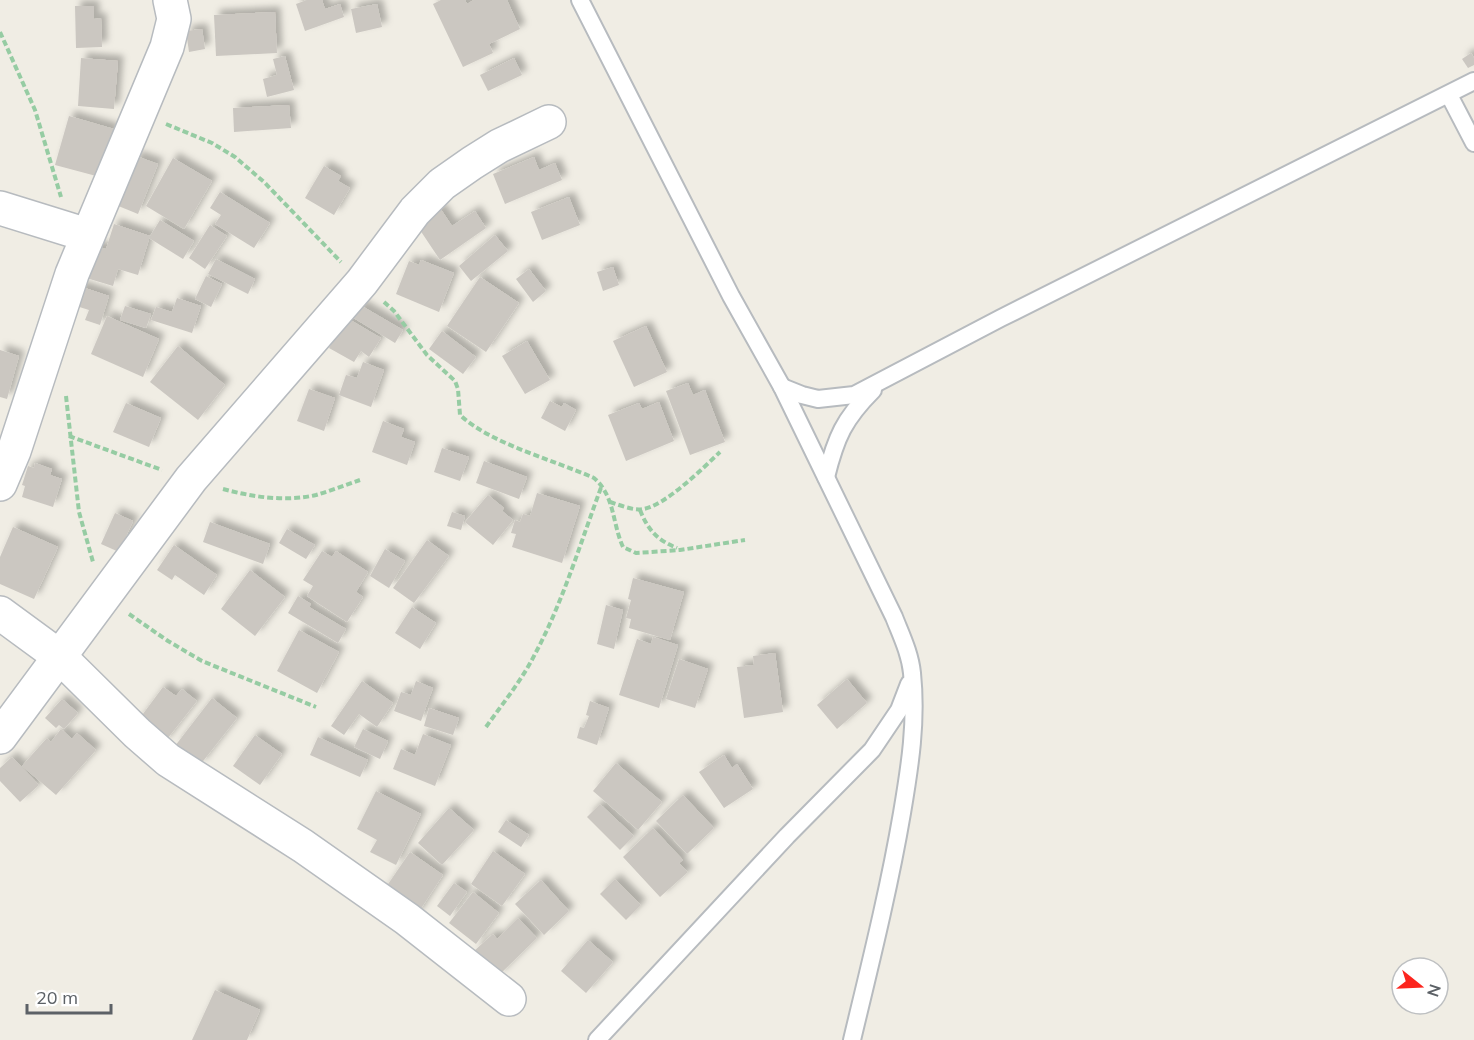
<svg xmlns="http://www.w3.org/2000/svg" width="1474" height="1040" font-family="Mulish,sans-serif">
	<defs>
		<filter id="shadow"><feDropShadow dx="5.5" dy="-5.5" stdDeviation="3" flood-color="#0004"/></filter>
	</defs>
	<rect width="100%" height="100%" fill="#f0ede4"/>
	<!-- building -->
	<g fill="#cbc7c1" filter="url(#shadow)">
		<polygon points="307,0 322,0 325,9 340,4 344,17 305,31 296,4"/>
		<polygon points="441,0 465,0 467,4 474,0 507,0 520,29 489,44 493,53 463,67 433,4"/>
		<polygon points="377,4 382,27 356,33 351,9"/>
		<polygon points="75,6 94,6 94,19 101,18 102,47 76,48"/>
		<polygon points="275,12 277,53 216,56 214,15"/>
		<polygon points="202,29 205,49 189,52 186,31"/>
		<polygon points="1471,53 1474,58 1474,65 1468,68 1462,59"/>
		<polygon points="285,56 294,90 267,97 263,79 277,75 273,59"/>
		<polygon points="81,58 118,61 114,109 78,106"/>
		<polygon points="514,58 522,75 488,91 480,75"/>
		<polygon points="289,105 291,128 234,132 233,108"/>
		<polygon points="69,116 114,129 100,177 55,165"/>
		<polygon points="136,156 158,164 138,214 116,205"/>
		<polygon points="534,157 539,170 555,163 562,180 505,204 493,174"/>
		<polygon points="173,158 212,181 184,229 146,206"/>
		<polygon points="324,166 341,176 338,181 350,188 334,215 305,198"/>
		<polygon points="220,192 270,223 254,248 215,224 221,215 210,208"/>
		<polygon points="569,197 580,225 542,240 531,212"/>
		<polygon points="440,208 452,226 475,211 486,228 440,260 416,224"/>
		<polygon points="160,220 194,241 183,259 149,238"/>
		<polygon points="114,224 150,236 138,275 118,269 113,286 83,277 92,245 106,249"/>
		<polygon points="210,225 227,236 205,269 189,258"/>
		<polygon points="495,235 508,251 471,281 459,266"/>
		<polygon points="216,259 255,279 248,294 208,274"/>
		<polygon points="421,260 454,273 439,312 396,294 409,261 419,265"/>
		<polygon points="613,267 619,285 603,291 597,272"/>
		<polygon points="529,269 546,291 533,302 516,279"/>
		<polygon points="206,276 222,284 211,307 195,299"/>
		<polygon points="480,277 519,303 486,352 447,326"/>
		<polygon points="79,286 109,296 100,325 85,320 89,310 73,305"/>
		<polygon points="177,298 201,306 192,333 151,320 156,307 172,312"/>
		<polygon points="360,305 403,330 395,343 352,317"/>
		<polygon points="125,306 151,314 146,328 120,320"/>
		<polygon points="107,316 159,339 143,377 91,354"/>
		<polygon points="347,318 381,338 369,357 361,351 354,362 329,348"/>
		<polygon points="646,326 667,372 634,387 613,341"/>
		<polygon points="442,331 476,357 463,374 429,349"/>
		<polygon points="527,341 550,380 525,394 502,356"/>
		<polygon points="178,346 225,385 198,420 150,382"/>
		<polygon points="0,350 19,356 7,399 0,397"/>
		<polygon points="363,362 384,370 371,407 339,395 346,375 357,378"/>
		<polygon points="688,383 693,395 705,390 725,442 690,455 666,391"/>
		<polygon points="309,389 335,398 324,431 297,421"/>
		<polygon points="550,401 562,407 564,403 576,410 565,431 541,418"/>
		<polygon points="659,402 674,441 626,461 608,415 639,403 642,409"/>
		<polygon points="126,403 161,418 149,447 113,432"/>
		<polygon points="383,421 404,429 401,437 415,442 407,465 372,452"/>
		<polygon points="442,448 469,457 460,481 434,472"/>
		<polygon points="484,461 527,477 519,499 476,483"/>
		<polygon points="35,463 52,469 50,475 62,479 53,507 22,497 25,486 22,485 28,466 34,468"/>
		<polygon points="537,493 580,506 562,563 512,547 516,534 511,533 515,520 520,522 523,514 530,516"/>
		<polygon points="488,495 504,508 502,511 513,520 493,545 465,522"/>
		<polygon points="452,512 465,516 461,530 447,526"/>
		<polygon points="115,513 133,521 119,552 101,544"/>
		<polygon points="210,522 270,544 263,564 203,542"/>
		<polygon points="13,527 58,547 34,599 0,584 0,557"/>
		<polygon points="287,529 315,545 306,559 279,543"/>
		<polygon points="427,540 449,556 414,603 393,588"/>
		<polygon points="174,545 217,575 204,595 175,575 172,580 157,570"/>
		<polygon points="385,549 405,561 389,588 370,576"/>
		<polygon points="322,551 332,557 336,551 368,572 356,592 363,597 347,622 307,596 313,586 303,580"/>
		<polygon points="250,570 285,597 255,636 221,609"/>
		<polygon points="633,578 684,592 670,640 629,628 631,619 626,618 631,600 628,599"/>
		<polygon points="298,596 311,604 309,607 346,629 338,643 288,613"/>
		<polygon points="606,605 623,610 614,649 597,644"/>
		<polygon points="412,607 436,623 420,649 395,633"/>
		<polygon points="299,630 339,652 317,693 277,671"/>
		<polygon points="653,637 678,645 659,708 619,695 637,639 651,644"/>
		<polygon points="775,653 783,712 744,718 737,667 754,665 753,656"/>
		<polygon points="679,659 708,669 695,708 666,699"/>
		<polygon points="847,679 867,703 837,729 817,705"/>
		<polygon points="362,681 393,703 377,727 359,714 344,735 331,726"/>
		<polygon points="416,681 433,688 421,721 394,711 401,692 411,695"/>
		<polygon points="163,687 176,696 182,689 197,701 164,743 137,722"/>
		<polygon points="212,698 237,718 200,765 175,746"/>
		<polygon points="62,699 78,713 64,729 59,725 56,728 45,718"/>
		<polygon points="590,701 609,708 597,745 577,738 580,727 584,728 589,716 586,715"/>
		<polygon points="429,708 459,718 453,735 424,726"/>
		<polygon points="61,729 72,739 77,733 96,750 56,795 22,766 47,738 51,742"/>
		<polygon points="363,729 388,741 380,759 354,747"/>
		<polygon points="423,734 451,745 435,786 393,769 401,749 415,755"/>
		<polygon points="255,735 282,754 260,785 233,766"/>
		<polygon points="318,737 368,760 360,777 310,755"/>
		<polygon points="724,755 732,768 737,764 753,789 724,808 699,772"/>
		<polygon points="12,757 39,785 20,802 0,781 0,768"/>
		<polygon points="616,763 662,802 638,830 593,791"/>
		<polygon points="376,791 421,814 396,865 370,852 377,840 357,829"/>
		<polygon points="683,795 714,828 687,854 656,821"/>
		<polygon points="600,804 634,836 620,850 587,817"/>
		<polygon points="449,808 474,830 442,865 418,843"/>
		<polygon points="506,820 529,835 521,847 498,832"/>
		<polygon points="653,828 683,860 679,863 688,872 660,897 623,857"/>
		<polygon points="493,851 525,874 502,906 471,884"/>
		<polygon points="410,852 443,875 416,916 382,893"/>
		<polygon points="615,879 641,905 626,920 600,894"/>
		<polygon points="541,880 569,911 544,935 515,904"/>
		<polygon points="454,883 467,892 450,916 437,906"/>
		<polygon points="473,892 499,913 476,944 449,923"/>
		<polygon points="518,918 537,938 498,976 474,951 493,934 497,939"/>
		<polygon points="588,940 613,962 586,993 561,971"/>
		<polygon points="215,990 260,1010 247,1040 192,1040"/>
	</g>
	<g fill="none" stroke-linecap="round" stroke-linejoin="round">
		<!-- service casing -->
		<g stroke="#b7bbbf" stroke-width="20">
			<g id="service">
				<path d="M580,0L731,296L782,387L894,617C901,635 910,653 912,673C917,721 910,766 902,813C889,889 870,965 852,1040"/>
				<polyline points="1449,95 1474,143"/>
				<polyline points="782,387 802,395 818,399 854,395 1001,318 1474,81"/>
				<path d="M826,477C836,437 844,419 873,390"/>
				<polyline points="597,1040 787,836 872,750 899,710 909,684"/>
			</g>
		</g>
		<!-- minor casing -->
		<g stroke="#b7bbbf" stroke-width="36">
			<g id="minor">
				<polyline points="0,208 87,235"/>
				<polyline points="0,484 14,451 72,274 167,47 174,19 170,0"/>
				<polyline points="0,613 60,657 137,733 168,760 303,846 407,919 509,999"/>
				<polyline points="0,737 191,479 362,282 415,211 442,184 472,163 499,146 549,122"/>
			</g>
		</g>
		<!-- path -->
		<g stroke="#96cca3" stroke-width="4" stroke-dasharray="6 3" stroke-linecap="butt">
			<polyline points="0,32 35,110 61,197"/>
			<polyline points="166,124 212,143 235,157 264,182 341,262"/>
			<path d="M384,302L394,311L427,355L455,381L458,389L460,415C491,444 554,460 594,478C615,496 612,523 623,547L636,553L680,550L745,540"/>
			<polyline points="66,396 79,512 93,562"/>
			<polyline points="69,436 162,470"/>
			<path d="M223,489C253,497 285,502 316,495C330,491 345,485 360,480"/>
			<path d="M610,502C620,505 633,511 643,509C665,506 703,468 720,452"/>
			<path d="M640,510C648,530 657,540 677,548"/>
			<polyline points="129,614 168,641 202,661 316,707"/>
			<path d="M486,727C503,703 522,680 535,654C563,602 581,541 602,485"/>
		</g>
		<!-- service -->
		<use href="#service" stroke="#fff" stroke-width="16"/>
		<!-- minor -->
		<use href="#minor" stroke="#fff" stroke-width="33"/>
	</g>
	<!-- north arrow -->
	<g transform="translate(1420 986) rotate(108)"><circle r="28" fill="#ffffff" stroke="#bec0c2" stroke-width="1.5"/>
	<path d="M0-4.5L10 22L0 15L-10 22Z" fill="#fc251e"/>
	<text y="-9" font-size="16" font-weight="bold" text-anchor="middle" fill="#5c6166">N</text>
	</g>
	<!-- scale -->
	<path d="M27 1004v9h84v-9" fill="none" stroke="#5c6166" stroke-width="3"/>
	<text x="36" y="1004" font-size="18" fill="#5c6166" stroke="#ffffff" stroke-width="4.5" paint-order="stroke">20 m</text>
</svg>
